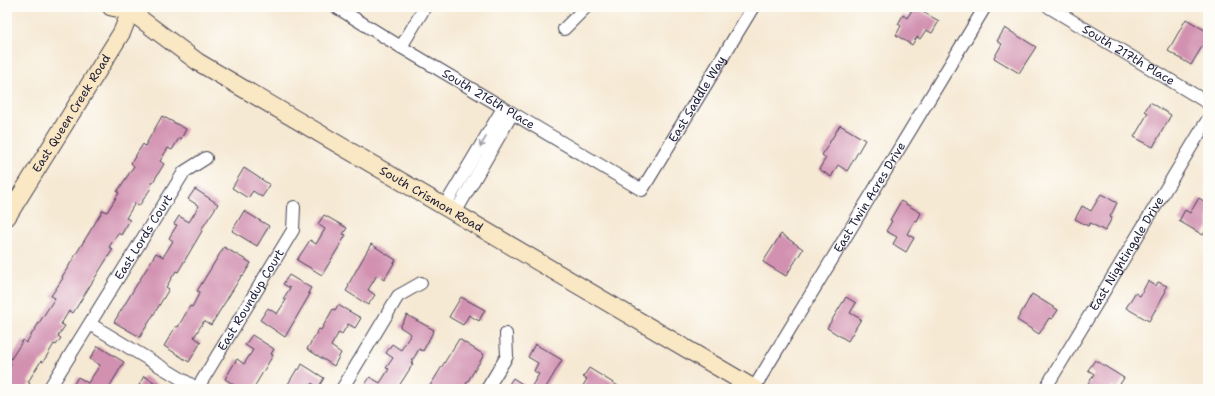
<svg xmlns="http://www.w3.org/2000/svg" width="1215" height="396" font-family="'Shantell Sans',sans-serif">
	<rect width="100%" height="100%" fill="#fdfcf7"/>
	<filter id="ink" filterUnits="userSpaceOnUse"><feTurbulence type="fractalNoise" baseFrequency=".025" numOctaves="2"/><feDisplacementMap in="SourceGraphic" scale="8" xChannelSelector="R" yChannelSelector="G"/><feConvolveMatrix kernelMatrix="1 2 1 2 8 2 1 2 1" color-interpolation-filters="sRGB"/></filter>
	<filter id="wash" filterUnits="userSpaceOnUse"><feTurbulence type="fractalNoise" baseFrequency=".012" numOctaves="4" result="noise"/><feDisplacementMap in="SourceGraphic" scale="16" xChannelSelector="R" yChannelSelector="G"/><feGaussianBlur stdDeviation="0.9" result="paint"/><feColorMatrix in="noise" values="0 0 0 0 0 0 0 0 0 0 0 0 0 0 0 0 0 1.4 0 .05"/><feComposite in="paint" operator="in"/></filter>
	<g filter="url(#wash)">
		<rect width="100%" height="100%" fill="#f6e9d4"/>
		<g id="blocks">
			<!-- building -->
			<g fill="#d291b1">
				<polygon points="914,7 939,21 932,33 926,30 920,39 917,37 912,45 896,35 901,26 898,24 903,15 907,18"/>
				<polygon points="1186,19 1208,32 1208,48 1203,45 1191,65 1168,51"/>
				<polygon points="1005,28 1036,47 1019,73 994,58 1002,44 997,41"/>
				<polygon points="1150,102 1171,115 1153,147 1134,137 1148,113 1145,111"/>
				<polygon points="162,116 186,129 181,139 179,138 172,150 168,148 160,161 164,164 150,187 151,188 139,206 135,203 126,218 130,220 121,235 118,233 109,247 113,249 73,313 69,311 61,324 65,326 58,336 61,338 56,345 54,344 43,362 41,361 28,382 30,383 26,389 7,389 7,371 11,363 9,362 23,340 26,343 55,298 51,296 63,278 62,277 103,210 107,212 119,193 117,192 134,166 131,163 143,144 145,146"/>
				<polygon points="840,125 865,140 847,171 838,165 831,177 819,169 826,158 822,155"/>
				<polygon points="244,168 270,185 262,197 253,191 248,198 232,188"/>
				<polygon points="195,189 218,204 201,230 202,231 178,272 176,271 166,287 169,289 140,337 114,322 156,253 163,257 173,241 169,238 177,225 174,224 179,216 189,222 199,206 188,199"/>
				<polygon points="1101,194 1117,203 1110,217 1112,218 1105,231 1090,223 1088,226 1075,219 1082,206 1091,211"/>
				<polygon points="1199,198 1208,204 1208,227 1203,235 1179,221 1185,210 1190,213"/>
				<polygon points="901,201 921,213 917,221 915,220 907,234 914,238 906,252 893,244 897,237 886,231 892,221 890,220"/>
				<polygon points="244,211 269,226 257,246 232,231"/>
				<polygon points="324,215 347,228 343,234 346,235 322,275 297,260 310,240 316,244 325,229 318,224"/>
				<polygon points="781,234 803,249 786,276 763,262"/>
				<polygon points="371,244 396,260 384,280 377,275 368,290 375,295 368,305 346,291 349,286 348,285"/>
				<polygon points="224,247 251,263 243,276 242,275 211,325 204,321 194,337 201,342 189,362 164,346 176,326 178,327 190,306 192,307 200,292 197,291"/>
				<polygon points="289,275 311,288 308,293 310,294 285,337 260,320 268,308 277,314 286,300 283,299 290,288 283,284"/>
				<polygon points="1148,281 1156,286 1158,282 1167,286 1164,290 1166,291 1149,321 1126,308 1135,293 1140,296"/>
				<polygon points="1032,294 1058,310 1052,319 1049,318 1039,334 1017,320"/>
				<polygon points="461,297 485,310 479,321 469,315 463,325 449,317"/>
				<polygon points="846,297 856,303 850,313 861,319 848,341 827,328"/>
				<polygon points="338,305 361,318 355,328 348,324 342,334 339,332 331,346 341,353 334,366 307,349 319,329 321,330 333,309 335,310"/>
				<polygon points="407,315 434,330 423,351 419,349 411,363 413,364 397,389 362,389 370,377 380,383 389,369 386,368 393,358 386,353 392,344 401,350 411,334 400,327"/>
				<polygon points="252,335 274,349 271,354 273,355 253,389 240,389 225,379 237,359 244,364 253,350 245,345"/>
				<polygon points="459,339 484,355 463,389 428,389"/>
				<polygon points="535,344 562,360 545,389 506,389 513,378 530,389 539,374 534,371 538,363 528,357"/>
				<polygon points="98,346 124,362 108,389 71,389 78,377 88,383 100,365 90,359"/>
				<polygon points="1095,360 1124,378 1117,389 1112,386 1110,389 1085,389 1094,374 1088,370"/>
				<polygon points="302,364 324,378 318,388 312,383 308,389 285,389 297,369 299,370"/>
				<polygon points="589,368 623,389 581,389 587,379 583,377"/>
				<polygon points="144,376 166,389 137,389"/>
			</g>
		</g>
	</g>
	<g filter="url(#ink)">
		<use href="#blocks" fill-opacity="0" stroke="#424052" stroke-width="1"/>
		<g fill="none" stroke-linecap="round" stroke-linejoin="round">
			<!-- street casing -->
			<g stroke="#424052" stroke-width="14">
				<g id="street">
					<path id="s1" d="M336,7L401,47L642,190L753,7"/>
					<path id="s2" d="M1049,7L1208,103"/>
					<polyline points="564,29 586,7"/>
					<polyline points="401,47 425,7"/>
					<polyline points="444,207 503,108"/>
					<polyline points="455,213 512,114"/>
					<polyline points="90,324 198,389"/>
					<path id="s3" d="M754,388L985,7"/>
					<path id="s4" d="M49,389L184,172L206,158"/>
					<path id="s5" d="M197,389L293,230L294,207"/>
					<polyline points="342,389 398,296 421,283"/>
					<polyline points="487,389 507,356 506,334"/>
					<path id="s6" d="M1045,389L1208,119"/>
				</g>
			</g>
			<!-- secondary casing -->
			<g stroke="#424052" stroke-width="19">
				<g id="secondary">
					<path id="s7" d="M111,7L130,11L198,62L755,389"/>
					<path id="s8" d="M7,217L122,32L132,7"/>
				</g>
			</g>
			<!-- street -->
			<use href="#street" stroke="#fff" stroke-width="12"/>
			<!-- secondary -->
			<use href="#secondary" stroke="#fae7c3" stroke-width="17"/>
		</g>
		<!-- one-way arrows -->
		<defs><path id="oneway-shaft" d="M-6 0H5M1.5-3L5.5 0L1.5 3" fill="none" stroke-width="1.6" stroke-linecap="round" stroke-linejoin="round"/></defs>
		<use stroke="#9c9ca7" href="#oneway-shaft" transform="translate(483 142) rotate(121)"/>
	</g>
	<g text-anchor="middle" stroke-width="4" stroke-linejoin="round" paint-order="stroke">
		<!-- street labels -->
		<g font-size="12" fill="#22223b" stroke="#fdfcf7">
			<text dy="4" stroke="none"><textPath href="#s2" startOffset="93">South 217th Place</textPath></text>
			<text dy="4" stroke="none"><textPath href="#s1" startOffset="463">East Saddle Way</textPath></text>
			<text dy="4" stroke="none"><textPath href="#s1" startOffset="178">South 216th Place</textPath></text>
			<text dy="4" stroke="none"><textPath href="#s8" startOffset="122">East Queen Creek Road</textPath></text>
			<text dy="4" stroke="none"><textPath href="#s3" startOffset="223">East Twin Acres Drive</textPath></text>
			<text dy="4" stroke="none"><textPath href="#s7" startOffset="375">South Crismon Road</textPath></text>
			<text dy="4" stroke="none"><textPath href="#s4" startOffset="179">East Lords Court</textPath></text>
			<text dy="4" stroke="none"><textPath href="#s6" startOffset="158">East Nightingale Drive</textPath></text>
			<text dy="4" stroke="none"><textPath href="#s5" startOffset="104">East Roundup Court</textPath></text>
		</g>
	</g>
	<!-- margin -->
	<rect width="1215" height="396" fill="none" stroke="#fdfcf7" stroke-width="24"/>
</svg>
